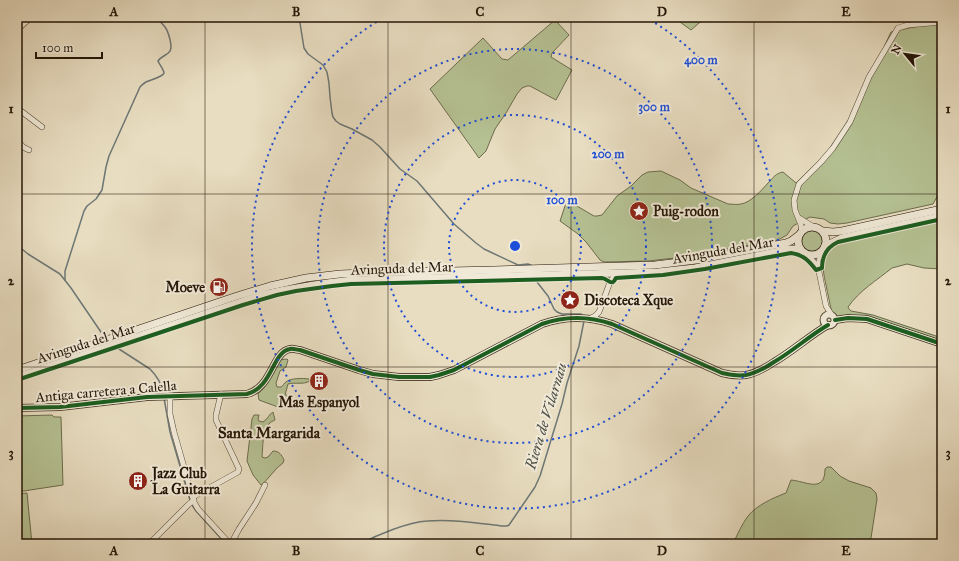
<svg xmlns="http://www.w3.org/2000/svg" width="959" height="561" font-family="'IM FELL Great Primer',serif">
	<rect width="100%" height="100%" fill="#e8ddc1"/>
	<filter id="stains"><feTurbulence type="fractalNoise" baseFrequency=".005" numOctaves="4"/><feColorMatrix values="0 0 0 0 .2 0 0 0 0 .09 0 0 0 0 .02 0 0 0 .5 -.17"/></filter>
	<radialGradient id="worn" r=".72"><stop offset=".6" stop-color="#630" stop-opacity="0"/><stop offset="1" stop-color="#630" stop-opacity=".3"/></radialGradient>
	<!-- green -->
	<g fill="#b5c193" stroke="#6c6c4d">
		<polygon points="676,17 706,17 691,30 680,22"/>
		<polygon points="555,20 569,35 552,53 551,57 572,70 556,100 530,86 527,86 522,88 517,94 506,113 495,129 486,151 479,158 430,89 483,38 502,59 508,60"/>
		<path d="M942,24V188L933,204L847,223L838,224L830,223L824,219L810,217L804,220L793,226L787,235L778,240L675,258L648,261L604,262L600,260L586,242L578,234L560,221L566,203L570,202L594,216H597L602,215L617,196L631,186L642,175L648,172L661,171L680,180L691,188L728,204C732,204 737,205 741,204C750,203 762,190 768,183C773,178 776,173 783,172L796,183L823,157L848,124L891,32L923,25Z"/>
		<path d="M942,221V269L924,268L907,264L892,268C877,280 859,291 848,307L849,309L851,311L873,315L942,338V342L874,319L839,317L832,313C830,304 828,295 826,285C822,267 819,252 840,243Z"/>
		<circle cx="812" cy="241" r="10"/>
		<path d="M287,359L288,360L286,367L280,371L276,383L277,387H281C283,386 284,383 286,382C290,378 303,378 309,379L310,381C303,385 295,382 288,384L285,395L292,396C288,402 285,405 278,407L259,400L258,394L266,385L279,360Z"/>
		<path d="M273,412L275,420C273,421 270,422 269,424C262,431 263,448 262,457L265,458L268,457L273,451C279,451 282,455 284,460L283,463L277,468L263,484L261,485L253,475L247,461L252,419L254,415H259L258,419L259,421L263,422C268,419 269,414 273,412Z"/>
		<polygon points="52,415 54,417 61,417 63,485 17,492 17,416"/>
		<path d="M827,467H831L840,476L849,481L871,488L876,493L877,499L871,538L870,544H760V541L757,539L754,541L753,544H733C737,535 742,524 748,516C757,505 773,498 786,493L791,480C805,481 825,494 825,469Z"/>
		<polygon points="27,493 32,544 17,544 17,494"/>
	</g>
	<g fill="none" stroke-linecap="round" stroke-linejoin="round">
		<!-- stream -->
		<g stroke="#6d7775" stroke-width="1.5">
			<polyline points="299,17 304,48 308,54 323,65 327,72 329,83 330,97 332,113 333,117 336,121 340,124 352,129 372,140 380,147 400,169 417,181 454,224 476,243 484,249 518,265 528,264 533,266"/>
			<polyline points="17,245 28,254 60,274 71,288 103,335"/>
			<path d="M65,280V271L84,211L87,206L96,199L102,190L106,167L109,156L140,87C142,85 144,83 146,82C150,80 163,77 164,73C164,70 159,64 158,61C161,56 168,55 170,51C173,46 168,31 165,27C162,23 159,21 157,17"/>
			<polyline points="537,282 548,296 554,309 557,312 562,314 581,314 584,316"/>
			<path d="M119,349L150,369C156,375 162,385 164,394"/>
			<polyline points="164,398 170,432 190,500"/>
			<polyline points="192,505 196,511 226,544"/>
			<path d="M360,544C377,535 408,522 427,521C453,519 477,523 502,526H507L509,525L535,487L540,476L562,404L567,383L579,346L584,321"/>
		</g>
		<!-- minor casing -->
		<g stroke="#554836" stroke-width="6">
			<g id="minor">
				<polyline points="22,17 27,21"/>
				<polyline points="17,30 31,17"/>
				<polyline points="17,108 42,127"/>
				<polyline points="17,140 23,147 29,150"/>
				<polyline points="799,218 812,226"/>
				<polyline points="802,231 801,225 795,210 794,200 799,184 821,162 833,148 850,122 869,77 898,28 908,25 942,22"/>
				<polyline points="808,255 818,267 826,306 831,314"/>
				<polyline points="818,267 821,252"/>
				<polyline points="589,319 595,316 599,312 610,282 616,274"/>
				<polyline points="170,396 170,414 174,432 194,502 198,509 230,544"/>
				<polyline points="193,497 238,472 239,469 216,420 216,415 221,394"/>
				<polyline points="149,544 189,504 194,500"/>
				<polyline points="231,544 239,529 256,503 265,485"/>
			</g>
		</g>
		<!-- tertiary casing -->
		<g stroke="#554836" stroke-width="8">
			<g id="tertiary">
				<circle cx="829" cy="320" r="5.5"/>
				<polyline points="835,320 848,318 867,319 942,344"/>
				<path d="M17,408L60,407L147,397L247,394C273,387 272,352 290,349C293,348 297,350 300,350L359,370L373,374L399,377H430L439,375L454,370L542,324C565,316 588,316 612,324L722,373C730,375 738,376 746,375C757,373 765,368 774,362C793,351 809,336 828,325"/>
			</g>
		</g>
		<!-- secondary casing -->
		<g stroke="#241607" stroke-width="8">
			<g id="secondary">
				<circle cx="812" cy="241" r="14"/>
				<polyline points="823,231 833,232 842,231 942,209"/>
				<polyline points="825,246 842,238 942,216"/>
				<polyline points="17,370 237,296 270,286 306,278 340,274 363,273 494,270 655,265 696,260 786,243 791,241 799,235"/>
				<path d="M17,377L262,295C292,288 322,283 353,280L658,272L695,268L780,251L788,249H800"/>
			</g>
		</g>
		<!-- minor -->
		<use href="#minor" stroke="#f0e9d7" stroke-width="5"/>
		<!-- tertiary -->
		<use href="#tertiary" stroke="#f0e9d7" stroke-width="6"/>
		<!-- secondary -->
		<use href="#secondary" stroke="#f0e9d7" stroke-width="7"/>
		<!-- cycleway casing -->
		<g stroke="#f0e9d7" stroke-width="6">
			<g id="cycleway">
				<polyline points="835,320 848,318 867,319 942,344"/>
				<path d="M17,380L243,305L277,295L296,291L332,286L351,284L602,278C606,278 610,284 613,282C615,281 615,279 616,278L663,275L705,269L791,253C804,255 809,261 816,270L822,268C822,257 827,247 838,242L942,219"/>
				<path d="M17,408L60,407L147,397L247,394C273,387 272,352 290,349C293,348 297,350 300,350L359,370L373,374L399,377H430L439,375L454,370L542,324C565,316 588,316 612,324L722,373C730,375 738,376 746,375C757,373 765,368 774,362C793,351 809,336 828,325"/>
			</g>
		</g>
		<!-- cycleway -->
		<use href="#cycleway" stroke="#1b5e20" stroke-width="4"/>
	</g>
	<!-- grid -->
	<path fill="none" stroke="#241607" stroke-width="1" stroke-opacity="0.55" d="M205,17V544M388,17V544M571,17V544M754,17V544M17,194H942M17,367H942"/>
	<!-- distance rings -->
	<g fill="none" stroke="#1d4ed8" stroke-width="2" stroke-dasharray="2 4">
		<circle cx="515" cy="246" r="66"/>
		<circle cx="515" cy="246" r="131"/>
		<circle cx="515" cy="246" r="197"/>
		<path d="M645 17A263 263 0 1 1 385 17"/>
	</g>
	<!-- icons -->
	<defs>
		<g id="sight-disc" transform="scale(1)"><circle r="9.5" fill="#8f2418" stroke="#f0e9d7"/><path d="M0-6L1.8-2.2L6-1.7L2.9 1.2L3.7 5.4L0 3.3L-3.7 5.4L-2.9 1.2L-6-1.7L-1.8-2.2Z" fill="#fff"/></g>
		<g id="fuel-disc" transform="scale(1)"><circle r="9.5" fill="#8f2418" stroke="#f0e9d7"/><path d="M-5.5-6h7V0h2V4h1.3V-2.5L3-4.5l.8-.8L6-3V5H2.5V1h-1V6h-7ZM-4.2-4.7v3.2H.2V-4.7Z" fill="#fff"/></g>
		<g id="building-disc" transform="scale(1)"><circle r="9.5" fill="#8f2418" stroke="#f0e9d7"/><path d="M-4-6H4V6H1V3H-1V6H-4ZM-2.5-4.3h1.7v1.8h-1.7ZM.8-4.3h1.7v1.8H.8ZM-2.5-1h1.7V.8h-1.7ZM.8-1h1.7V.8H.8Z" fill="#fff"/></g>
	</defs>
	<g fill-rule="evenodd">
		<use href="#sight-disc" x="639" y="211"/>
		<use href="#fuel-disc" x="219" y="287"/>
		<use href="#sight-disc" x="570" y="300"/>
		<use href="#building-disc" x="319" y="381"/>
		<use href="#building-disc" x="138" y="481"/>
	</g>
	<g text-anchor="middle" stroke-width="4" stroke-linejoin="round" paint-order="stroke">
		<!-- poi labels -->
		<g font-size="14" font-weight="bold" fill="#241607" stroke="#f0e9d7" text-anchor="start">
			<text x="653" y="216">Puig-rodon</text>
			<text x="205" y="292" text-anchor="end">Moeve</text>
			<text x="584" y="305">Discoteca Xque</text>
			<text x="319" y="407" text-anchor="middle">Mas Espanyol</text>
			<text x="152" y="478">Jazz Club<tspan x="152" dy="16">La Guitarra</tspan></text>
		</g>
		<!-- street labels -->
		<g font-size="14" fill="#241607" stroke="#f0e9d7">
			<text transform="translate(723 250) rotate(-10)" y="5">Avinguda del Mar</text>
			<text transform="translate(402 268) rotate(-2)" y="5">Avinguda del Mar</text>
			<text transform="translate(86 343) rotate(-18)" y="5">Avinguda del Mar</text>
			<text transform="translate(106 391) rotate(-5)" y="5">Antiga carretera a Calella</text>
		</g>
		<!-- water labels -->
		<g font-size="15" font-style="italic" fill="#4e4f47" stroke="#f0e9d7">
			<text transform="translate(546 416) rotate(-73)" y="5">Riera de Vilarnau</text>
		</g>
		<!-- neighbourhood labels -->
		<g font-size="15" font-weight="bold" fill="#241607" stroke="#f0e9d7">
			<text x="269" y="438">Santa Margarida</text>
		</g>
	</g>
	<circle cx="515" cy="246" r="6" fill="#1d4ed8" stroke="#f0e9d7" stroke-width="2"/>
	<g font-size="12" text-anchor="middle" font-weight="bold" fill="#1d4ed8" stroke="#f0e9d7" stroke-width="4" stroke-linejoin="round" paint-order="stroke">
		<text x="701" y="64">400 m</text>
		<text x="654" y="111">300 m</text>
		<text x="608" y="158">200 m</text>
		<text x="562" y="204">100 m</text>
	</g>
	<!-- margin -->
	<rect width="959" height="561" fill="none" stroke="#e8ddc1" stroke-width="44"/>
	<!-- north arrow -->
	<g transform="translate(905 54) rotate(299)" stroke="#f0e9d7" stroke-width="3" paint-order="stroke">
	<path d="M0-3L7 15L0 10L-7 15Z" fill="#241607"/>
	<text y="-6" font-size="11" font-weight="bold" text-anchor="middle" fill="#241607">N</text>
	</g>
	<!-- scale -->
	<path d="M36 52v6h66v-6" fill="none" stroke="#241607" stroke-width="2"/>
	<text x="42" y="52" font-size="12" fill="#241607" stroke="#f0e9d7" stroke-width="3" paint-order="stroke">100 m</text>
	<rect x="22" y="22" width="915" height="517" fill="none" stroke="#241607" stroke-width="1.5"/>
	<g font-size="13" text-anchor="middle" font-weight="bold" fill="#241607">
		<text x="114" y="16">A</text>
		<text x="296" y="16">B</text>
		<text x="480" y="16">C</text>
		<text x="662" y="16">D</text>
		<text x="846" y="16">E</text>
		<text x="11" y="113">1</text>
		<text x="948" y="113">1</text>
		<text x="11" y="285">2</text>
		<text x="948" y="285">2</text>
		<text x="11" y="457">3</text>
		<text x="948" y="457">3</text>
		<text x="114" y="555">A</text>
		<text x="296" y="555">B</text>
		<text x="480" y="555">C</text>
		<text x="662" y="555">D</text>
		<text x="846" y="555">E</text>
	</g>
	<rect width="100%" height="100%" filter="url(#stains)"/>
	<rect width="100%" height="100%" fill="url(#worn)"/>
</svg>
